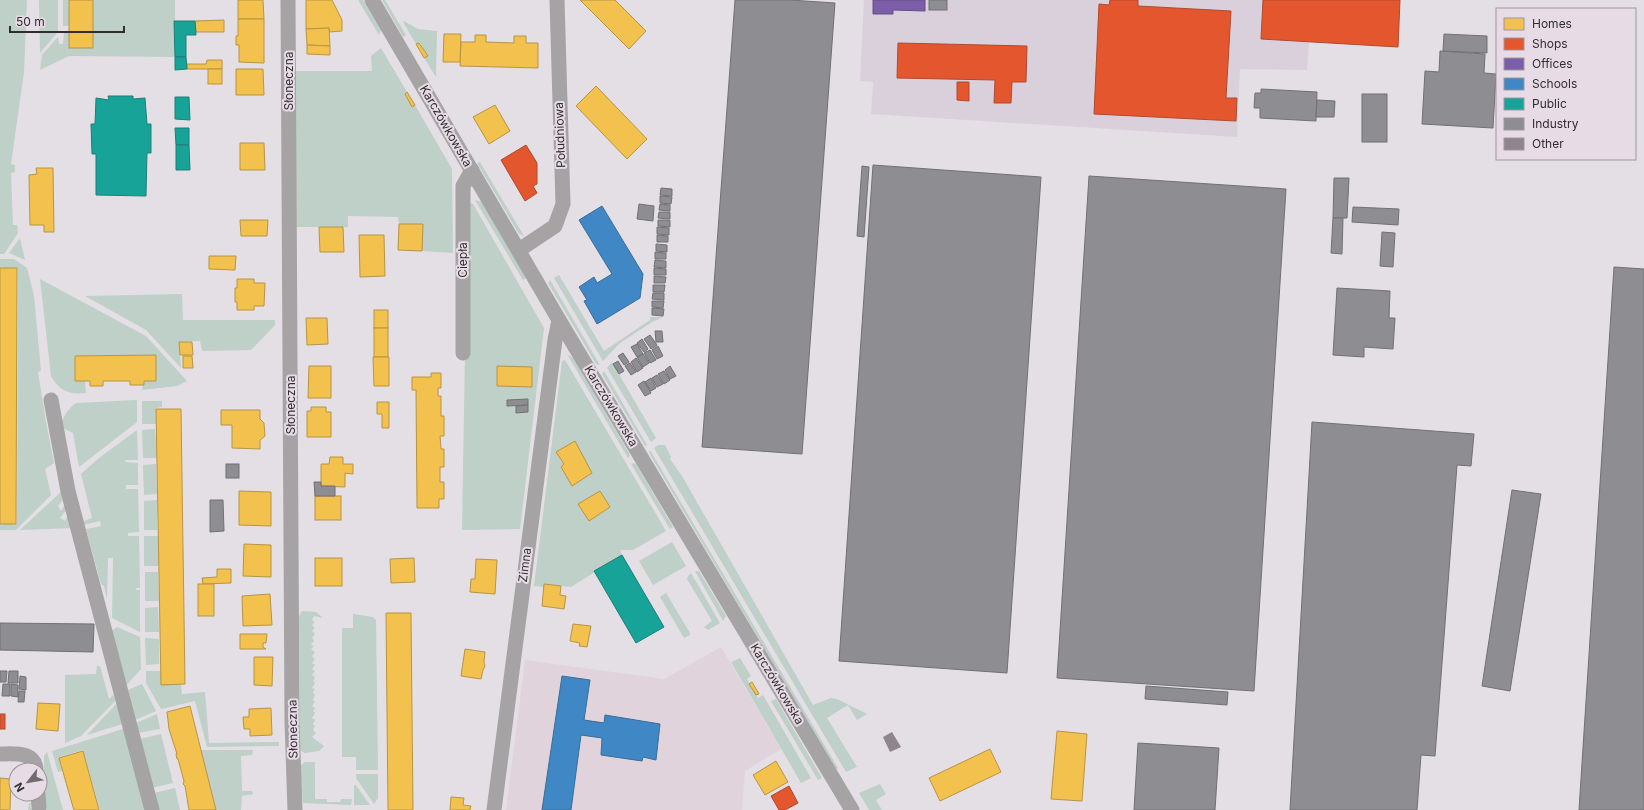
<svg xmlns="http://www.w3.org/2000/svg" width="1644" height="810" font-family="Inter,sans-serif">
	<rect width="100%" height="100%" fill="#e4dfe4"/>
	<!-- commercial -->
	<polygon fill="#dad0dc" points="864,0 1399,0 1397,46 1309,42 1307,70 1240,69 1237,137 871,114 873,82 860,81"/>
	<!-- education -->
	<polygon fill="#e1d3db" points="721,647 781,749 745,771 742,810 506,810 525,660 664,679"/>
	<!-- green -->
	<g fill="#bed0c7">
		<polygon points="0,0 27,0 24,72 11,164 15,165 15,172 11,173 13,225 17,225 18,233 4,254 0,254"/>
		<polygon points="39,0 58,0 58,32 40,53"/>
		<rect x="63" y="0" width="6" height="26"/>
		<polygon points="93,0 175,0 175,57 69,56 40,70 42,55 58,37 59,44 63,44 64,32 69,32 69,48"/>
		<polygon points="358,0 363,0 381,30 379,35"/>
		<polygon points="382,0 385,0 406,35 403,37"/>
		<polygon points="404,21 418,29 437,31 436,77 424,58 427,56 420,43 416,44 403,22"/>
		<polygon points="381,48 407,92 405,94 412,106 415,105 452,169 453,253 422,251 423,224 399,224 398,217 348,216 348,227 295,227 294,71 372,71 371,56"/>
		<polygon points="480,162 524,236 519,234 477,163"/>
		<polygon points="475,200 482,202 526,278 523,280"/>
		<polygon points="470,203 473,204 544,328 520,529 462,530 465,353"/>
		<polygon points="20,238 25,260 9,253"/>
		<polygon points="0,259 14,259 27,268 34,296 41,371 38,372 46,422 54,463 45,469 51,495 16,530 0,530 0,524 17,524 18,268 0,268"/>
		<polygon points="559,275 604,351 650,320 650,317 663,317 652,322 620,343 603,361 554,278"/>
		<path d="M40,279L146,336L187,381L177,386L142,390L144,381L156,380V356H75V381H85L86,393C70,395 59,391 51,376Z"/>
		<polygon points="550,280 600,365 596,364 548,283"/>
		<polygon points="182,294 183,320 275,320 275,325 251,350 202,351 200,341 179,342 181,368 146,330 85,296"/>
		<polygon points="567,354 573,358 629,453 630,455 628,458"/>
		<polygon points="565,360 666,531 633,550 620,550 622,555 571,587 545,584 544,587 534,586 562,361"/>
		<polygon points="612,362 656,438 651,442 607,368"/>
		<polygon points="604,371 647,445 645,446 602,374"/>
		<path d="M137,400V422L79,467L73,433L61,427C63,416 67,410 76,403Z"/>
		<polygon points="142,401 162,401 162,407 156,408 156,424 142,424"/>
		<polygon points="155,429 157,458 143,458 142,430"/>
		<polygon points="137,430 138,460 126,460 125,462 138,463 138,485 126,485 126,489 138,489 139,532 128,533 128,536 139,536 140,588 136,588 136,590 140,590 140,632 112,618 113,558 108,558 107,599 104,586 101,584 86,529 101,526 100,521 83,525 84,521 92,518 81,474 99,458"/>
		<polygon points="658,445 665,445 671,457 670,459 682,476 813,705 831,698 837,699 867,714 857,720 848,705 827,718 857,767 867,762 846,772 654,448"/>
		<polygon points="650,450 838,768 836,770 649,453"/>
		<polygon points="634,463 636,464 673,527 670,529 631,464"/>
		<polygon points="156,464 157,494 144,495 143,465"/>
		<polygon points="63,490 65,497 58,506 61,511 66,503 68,508 60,518 65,521 69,514 73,528 20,530"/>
		<polygon points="157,500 157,530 144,530 144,501"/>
		<polygon points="144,536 158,536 159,566 144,566"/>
		<polygon points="672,542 686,566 653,585 639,561"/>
		<polygon points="695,571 699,571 726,616 723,621"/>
		<polygon points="145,572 158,572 159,601 145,601"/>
		<polygon points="691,573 720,623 708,630 704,627 712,621 687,579 688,576"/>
		<polygon points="666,593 690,633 690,635 684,638 660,597"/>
		<polygon points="158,607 159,632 145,632 145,608"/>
		<polygon points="303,611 316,612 323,618 314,616 312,620 315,622 312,625 315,628 312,631 315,634 312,638 314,640 311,645 314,646 311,649 315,652 312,656 315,659 312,663 315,665 312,669 315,671 312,675 315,677 313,681 315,683 312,688 315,689 313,692 315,695 313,700 315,702 312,706 315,708 313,711 315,713 312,718 315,720 313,724 315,726 313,730 316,733 312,737 324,746 319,751 305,753 300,750 299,617 301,612"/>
		<polygon points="353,614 373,617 376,620 378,770 356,770 356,757 342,757 342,628 353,628"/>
		<polygon points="117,627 140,637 141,669 126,686 111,631"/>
		<polygon points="145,638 159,639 159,664 146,665"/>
		<polygon points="740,658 751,676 747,679 758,698 763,695 811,778 801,783 731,662"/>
		<polygon points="97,666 100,666 109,699 117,692 119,697 81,736 65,743 65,675 96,674"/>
		<polygon points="146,671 161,671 161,684 181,684 182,694 205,692 209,743 279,742 279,746 207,747 195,701 161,709 146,683"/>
		<polygon points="142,684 156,711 135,720 128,690"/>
		<polygon points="776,699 822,778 818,780 771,701"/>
		<polygon points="120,700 126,723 87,735"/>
		<polygon points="157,714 160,729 138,733 136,723"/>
		<polygon points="126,728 148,810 100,810 83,750 59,757 62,771 58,772 52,751"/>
		<polygon points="161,734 173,783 152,788 140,739"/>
		<polygon points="201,750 253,750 252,755 241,756 242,791 252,791 253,794 242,796 241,810 216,810"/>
		<polygon points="47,752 63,810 28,810 29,803 31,803 30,808 44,806 44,756"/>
		<polygon points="305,762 315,762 315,799 327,799 327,802 340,802 341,799 352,799 351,805 303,803 300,766"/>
		<polygon points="356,774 378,774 378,798 374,804 356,778"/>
		<polygon points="880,784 886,794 876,800 882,810 869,810 859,793"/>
		<polygon points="354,785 356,785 370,805 354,805"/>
		<polygon points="175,788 180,810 158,810 154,793"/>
	</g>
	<!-- homes -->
	<g fill="#f2c14e" stroke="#b89445">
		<rect x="69" y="0" width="24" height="48"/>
		<polygon points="238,0 263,0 264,19 238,19"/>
		<polygon points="306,0 332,0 342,20 342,31 329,32 329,28 306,29"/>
		<polygon points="580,0 615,0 646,31 629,49"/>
		<polygon points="238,19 264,19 264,63 239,62 239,45 236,45 236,36 238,36"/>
		<polygon points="224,20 224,32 196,32 195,21"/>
		<polygon points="329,28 330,46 307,45 306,29"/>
		<polygon points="444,34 461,34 460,62 443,62"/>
		<polygon points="475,35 486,35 486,42 514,43 514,36 526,36 526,43 538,43 538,68 460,66 461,42 475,42"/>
		<polygon points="419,43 428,56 424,58 416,44"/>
		<polygon points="307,45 330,46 330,55 307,54"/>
		<polygon points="207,60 222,60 222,69 187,69 187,64 206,64"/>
		<rect x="208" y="69" width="14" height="15"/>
		<polygon points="236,69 263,69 264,95 236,95"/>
		<polygon points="596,86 647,139 627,159 576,106"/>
		<polygon points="407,92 415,105 412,107 405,94"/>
		<polygon points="495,105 510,131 489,144 473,117"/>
		<polygon points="240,143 264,143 265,170 240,170"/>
		<polygon points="36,168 53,168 54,232 44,232 44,225 30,225 29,175 37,174"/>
		<polygon points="240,220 268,220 267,236 241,236"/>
		<polygon points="399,224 423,224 422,251 398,250"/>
		<polygon points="319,227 343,227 344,252 320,252"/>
		<polygon points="359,235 384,235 385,276 360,277"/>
		<polygon points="209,256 236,256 235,270 209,269"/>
		<polygon points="0,268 17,268 16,524 0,524"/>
		<polygon points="237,279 254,279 254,283 265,283 264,306 254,306 254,310 237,310 237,302 235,302 235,288 237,288"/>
		<rect x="374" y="310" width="14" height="18"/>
		<polygon points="306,318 327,318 328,344 307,345"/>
		<rect x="374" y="328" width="14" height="29"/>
		<polygon points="179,342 192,342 193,355 180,355"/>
		<polygon points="156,355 156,381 144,381 144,385 130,385 130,381 103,381 103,386 90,386 90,381 75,381 75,356"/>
		<polygon points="183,356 192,356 193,368 183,368"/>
		<polygon points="373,357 389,357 389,386 374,386"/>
		<polygon points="309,366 331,366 331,398 308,398"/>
		<polygon points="497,366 532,367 532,387 497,386"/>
		<polygon points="431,373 441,373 441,388 438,388 438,396 441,396 441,416 444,416 444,436 440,436 441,449 444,449 444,467 440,467 440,482 444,482 444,499 439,499 439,508 417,508 416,390 412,390 412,377 431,377"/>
		<polygon points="377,402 389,402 389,428 382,428 382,414 377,414"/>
		<polygon points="311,407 326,407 326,412 331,412 331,437 307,437 307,411 311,411"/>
		<polygon points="156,409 181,409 185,684 161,685"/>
		<polygon points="221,410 260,410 260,419 264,423 265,436 260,440 260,449 232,448 232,425 221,425"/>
		<polygon points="575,441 592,473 572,486 561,467 564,464 556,452"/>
		<polygon points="330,457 343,457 343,464 353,464 353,474 345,473 345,487 321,486 321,464 329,464"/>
		<polygon points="239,491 271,492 271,526 239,525"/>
		<polygon points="600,491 610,507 589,521 578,504"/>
		<rect x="315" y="496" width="26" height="24"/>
		<polygon points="244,544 271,545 271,577 243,576"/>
		<rect x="315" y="558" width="27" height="28"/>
		<polygon points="414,558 415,582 391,583 390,559"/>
		<polygon points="476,559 497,560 495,594 470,592 471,579 475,579"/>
		<polygon points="217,569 231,569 231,583 203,584 202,578 217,577"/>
		<rect x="198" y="584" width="16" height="32"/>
		<polygon points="544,584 561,586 560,595 566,596 564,609 542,606"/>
		<polygon points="270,594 272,625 243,626 242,596"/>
		<polygon points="386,613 411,613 413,810 388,810"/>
		<polygon points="573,624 591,626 587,647 579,646 580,643 570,641"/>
		<polygon points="240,634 267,634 266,643 263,643 263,647 266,649 240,649"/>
		<polygon points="465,649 485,652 484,662 485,666 483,670 481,679 461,676"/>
		<polygon points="254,657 273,657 272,686 254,685"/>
		<polygon points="752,682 759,694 756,695 749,684"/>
		<polygon points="38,703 60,704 58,731 36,729"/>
		<polygon points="190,706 216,810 189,810 185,786 183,784 184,781 178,759 177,759 176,754 177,754 169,729 167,712"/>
		<polygon points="271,708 272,735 250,736 250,729 244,729 243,717 249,717 249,709"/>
		<polygon points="1057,731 1087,734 1082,801 1051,799"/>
		<polygon points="990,749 1001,772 940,801 929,778"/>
		<polygon points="83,751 99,810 74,810 73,807 59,758"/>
		<polygon points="776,761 788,782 765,795 753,775"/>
		<polygon points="0,778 11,779 10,810 0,810"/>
		<polygon points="451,797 464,798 463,805 471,806 470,810 450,810"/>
	</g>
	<!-- shops -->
	<g fill="#e4572e" stroke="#ae4a2f">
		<polygon points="1110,0 1138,0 1138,6 1231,11 1226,98 1237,98 1236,121 1094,114 1099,4 1109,5"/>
		<polygon points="1263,0 1400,0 1398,47 1261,39"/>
		<polygon points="898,43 1027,46 1026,82 1012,82 1011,103 994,103 995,80 897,78"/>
		<polygon points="957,82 969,82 969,101 957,100"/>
		<polygon points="526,145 537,163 537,184 533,186 537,193 525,201 501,160"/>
		<rect x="0" y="714" width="5" height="15"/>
		<polygon points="789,786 798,803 785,810 779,810 771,796"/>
	</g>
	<!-- offices -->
	<polygon fill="#7b5ea7" stroke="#644f83" points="873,0 925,0 925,11 893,10 893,14 873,14"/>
	<!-- schools -->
	<g fill="#3f88c5" stroke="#3a6c98">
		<polygon points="602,206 643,274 640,298 597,324 584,301 587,300 579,287 594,277 597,283 612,274 579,220"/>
		<polygon points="562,676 590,680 584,720 604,723 605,715 660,724 656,760 643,757 642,761 601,755 602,738 581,735 571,810 542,810"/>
	</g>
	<!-- public -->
	<g fill="#17a398" stroke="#1e7f79">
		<polygon points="174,21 195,21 196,35 186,35 186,57 175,57"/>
		<polygon points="175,57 186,57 187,69 175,70"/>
		<polygon points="108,96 133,96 133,99 145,98 147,124 151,124 151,153 147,153 146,196 96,195 96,154 92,154 91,124 95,124 96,98 109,100"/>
		<polygon points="175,97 189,97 190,120 175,119"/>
		<polygon points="175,128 189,128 189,145 176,145"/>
		<polygon points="176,145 189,145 190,170 176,170"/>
		<polygon points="622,555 664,627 636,643 594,571"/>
	</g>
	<!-- industry -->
	<g fill="#8d8d92" stroke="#717075">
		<polygon points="735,0 790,0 835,3 802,454 702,447"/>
		<rect x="929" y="0" width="18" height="10"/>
		<polygon points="1444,34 1487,36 1487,53 1443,51"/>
		<polygon points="1440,51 1485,54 1484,73 1496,74 1493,128 1422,124 1425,71 1439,72"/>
		<polygon points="1261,89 1317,92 1316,121 1260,118 1260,108 1254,108 1255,93 1261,93"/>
		<rect x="1362" y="94" width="25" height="48"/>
		<polygon points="1317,100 1335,101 1334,117 1316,117"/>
		<polygon points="873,165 1041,177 1007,673 839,661"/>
		<polygon points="862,166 869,167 864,237 857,236"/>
		<polygon points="1089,176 1286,189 1254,691 1057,678"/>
		<polygon points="1334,178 1349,178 1347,218 1333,218"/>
		<polygon points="661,188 672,189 672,196 660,195"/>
		<polygon points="660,196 672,197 671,204 660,203"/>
		<polygon points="639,204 654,206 653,221 637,219"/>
		<polygon points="660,204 670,205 670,211 659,210"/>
		<polygon points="1353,207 1399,209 1398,225 1352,222"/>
		<polygon points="659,212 670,212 670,219 658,218"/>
		<polygon points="1333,218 1343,218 1342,254 1331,253"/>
		<polygon points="658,220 670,220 670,227 658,226"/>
		<polygon points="657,227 669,228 669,235 657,234"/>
		<polygon points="1382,232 1395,233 1393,267 1380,266"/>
		<polygon points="657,235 668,236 668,242 657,242"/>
		<polygon points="656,244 667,245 667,252 656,251"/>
		<polygon points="655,252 666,253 666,259 655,259"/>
		<polygon points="655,260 666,261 666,268 654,267"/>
		<polygon points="1614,267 1644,269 1644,810 1579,810"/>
		<polygon points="654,268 666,269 666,275 654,275"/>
		<polygon points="654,276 666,277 665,283 654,283"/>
		<polygon points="653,285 665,285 664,292 653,292"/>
		<polygon points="1337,288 1390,291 1389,318 1395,318 1393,349 1364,347 1364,357 1333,355"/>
		<polygon points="653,293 664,293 664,300 652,299"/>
		<polygon points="652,301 664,301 663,308 652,307"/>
		<polygon points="652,308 664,309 663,316 652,315"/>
		<polygon points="655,331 662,331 663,342 656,342"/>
		<polygon points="650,335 657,345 651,349 644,339"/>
		<polygon points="642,339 648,349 644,352 637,343"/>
		<polygon points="637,344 643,354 637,357 631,347"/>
		<polygon points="658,346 663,356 657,359 652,350"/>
		<polygon points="650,350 656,360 650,363 644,353"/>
		<polygon points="623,353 629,362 624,365 618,356"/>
		<polygon points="643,354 649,363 643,367 637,357"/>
		<polygon points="636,358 643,368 637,372 631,362"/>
		<polygon points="618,361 624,371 619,374 613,364"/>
		<polygon points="630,363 636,372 631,375 625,366"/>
		<polygon points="670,366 676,376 670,379 665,370"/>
		<polygon points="664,371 670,380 664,384 658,374"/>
		<polygon points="657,375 663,384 657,387 652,378"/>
		<polygon points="651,378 656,388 651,391 645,382"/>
		<polygon points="644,381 651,393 645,396 638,385"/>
		<polygon points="528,399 528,405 507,406 507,400"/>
		<polygon points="528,405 528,412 516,413 516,406"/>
		<polygon points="1312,422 1474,434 1471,466 1457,465 1435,756 1421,755 1417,810 1290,810"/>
		<rect x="226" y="464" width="13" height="14"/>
		<polygon points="314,482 321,482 321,486 335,486 335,496 315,496"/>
		<polygon points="1512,490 1541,494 1510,691 1482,686"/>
		<polygon points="210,500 223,500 224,531 210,532"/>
		<polygon points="0,623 94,624 93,652 0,650"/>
		<polygon points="0,671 7,671 6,682 0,682"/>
		<polygon points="9,671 18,671 18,683 8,683"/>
		<polygon points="20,676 26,677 26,690 19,689"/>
		<polygon points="3,684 10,684 10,696 2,696"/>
		<polygon points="11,684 18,685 18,697 11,696"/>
		<polygon points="1146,686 1228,692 1227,705 1145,699"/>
		<polygon points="19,691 25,691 24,702 18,702"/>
		<polygon points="1138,743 1219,748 1215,810 1134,810"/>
	</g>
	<!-- building -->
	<polygon fill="#8e858d" points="892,732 901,747 890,752 883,737"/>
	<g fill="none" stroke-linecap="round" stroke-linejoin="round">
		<!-- street -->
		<g stroke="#a5a3a3" stroke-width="15">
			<polyline points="288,0 292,722 295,810"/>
			<polyline points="372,0 559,320 852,810"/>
			<polyline points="519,250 555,226 563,204 557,0"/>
			<polyline points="463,353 463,186 472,170"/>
			<polyline points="51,400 68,491 152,810"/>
			<path d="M0,754C15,754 35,751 36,770"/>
			<polyline points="38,794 39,807"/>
			<polyline points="494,810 555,340 559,320"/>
		</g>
	</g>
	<g text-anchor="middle" stroke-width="4" stroke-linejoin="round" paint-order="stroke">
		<!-- street labels -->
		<g font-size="12" fill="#302c30" stroke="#e7dce6">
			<text transform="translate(289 81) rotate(-90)" y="4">Słoneczna</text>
			<text transform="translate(446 126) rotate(60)" y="4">Karczówkowska</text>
			<text transform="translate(560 135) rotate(-92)" y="4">Południowa</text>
			<text transform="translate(463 260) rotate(-90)" y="4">Ciepła</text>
			<text transform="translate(291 405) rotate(-90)" y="4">Słoneczna</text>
			<text transform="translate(611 406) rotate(59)" y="4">Karczówkowska</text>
			<text transform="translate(525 565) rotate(-83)" y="4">Zimna</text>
			<text transform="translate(777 684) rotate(59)" y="4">Karczówkowska</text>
			<text transform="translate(293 729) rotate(-91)" y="4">Słoneczna</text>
		</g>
	</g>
	<!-- legend -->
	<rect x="1496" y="8" width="140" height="152" fill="#e7dce6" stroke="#9e969d"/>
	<rect x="1504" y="18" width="20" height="12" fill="#f2c14e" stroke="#9e969d"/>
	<text x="1532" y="28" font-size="12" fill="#302c30">Homes</text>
	<rect x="1504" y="38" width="20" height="12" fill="#e4572e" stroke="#9e969d"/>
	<text x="1532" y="48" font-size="12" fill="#302c30">Shops</text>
	<rect x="1504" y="58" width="20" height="12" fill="#7b5ea7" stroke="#9e969d"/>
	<text x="1532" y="68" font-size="12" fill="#302c30">Offices</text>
	<rect x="1504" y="78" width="20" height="12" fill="#3f88c5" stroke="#9e969d"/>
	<text x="1532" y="88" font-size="12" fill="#302c30">Schools</text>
	<rect x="1504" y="98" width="20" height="12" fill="#17a398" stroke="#9e969d"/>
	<text x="1532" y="108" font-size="12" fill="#302c30">Public</text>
	<rect x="1504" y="118" width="20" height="12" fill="#8d8d92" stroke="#9e969d"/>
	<text x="1532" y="128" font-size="12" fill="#302c30">Industry</text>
	<rect x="1504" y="138" width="20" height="12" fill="#8e858d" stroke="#9e969d"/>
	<text x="1532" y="148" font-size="12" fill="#302c30">Other</text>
	<!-- north arrow -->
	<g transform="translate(28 782) rotate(239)"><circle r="19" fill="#e7dce6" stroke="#9e969d"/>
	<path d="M0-3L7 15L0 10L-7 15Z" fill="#6f6b6f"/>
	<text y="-6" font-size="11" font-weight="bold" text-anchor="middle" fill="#302c30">N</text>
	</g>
	<!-- scale -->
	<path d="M10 26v6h114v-6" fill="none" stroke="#302c30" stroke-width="2"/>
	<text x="16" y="26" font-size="12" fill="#302c30" stroke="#e7dce6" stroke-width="3" paint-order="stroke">50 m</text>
</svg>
